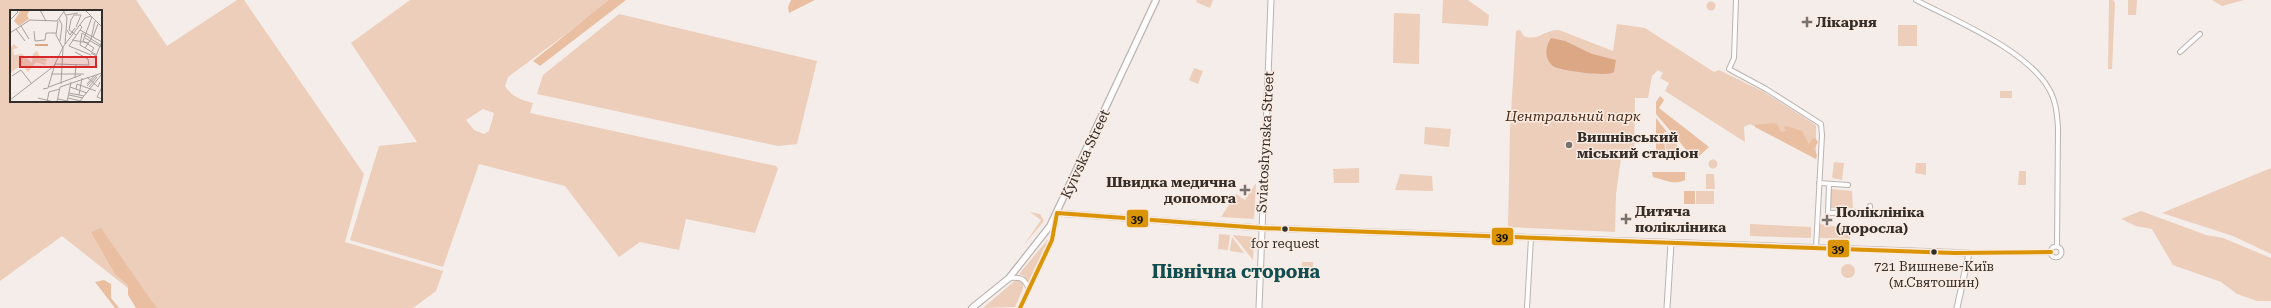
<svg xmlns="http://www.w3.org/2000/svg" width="2271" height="308" viewBox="0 0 2271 308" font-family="'Roboto Serif',serif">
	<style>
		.green { fill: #ecceba; fill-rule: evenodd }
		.forest { fill: #e9bea1 }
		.water { fill: #dba784 }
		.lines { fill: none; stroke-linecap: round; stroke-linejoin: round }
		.minor-casing { stroke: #bab4b0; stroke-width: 6 }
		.tertiary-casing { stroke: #bab4b0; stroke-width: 7 }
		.secondary-casing { stroke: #bab4b0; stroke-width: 8 }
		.minor { stroke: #fefcfc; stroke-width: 4 }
		.tertiary { stroke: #fefcfc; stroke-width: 5 }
		.secondary { stroke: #fefcfc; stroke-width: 5.5 }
		.bus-1-casing { stroke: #fbece3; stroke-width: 7 }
		.bus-1 { stroke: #da9406; stroke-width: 4 }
		.poi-dot { fill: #77716d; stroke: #fbece3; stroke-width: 1.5 }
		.bus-dot { fill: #332e2a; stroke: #fbece3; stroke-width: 1.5 }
		.labels { text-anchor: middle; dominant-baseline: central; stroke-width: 3; stroke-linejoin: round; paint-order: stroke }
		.bus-label { font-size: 13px; fill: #332e2a; stroke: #fbece3 }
		.poi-label { font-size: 14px; font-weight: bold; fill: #332e2a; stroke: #fbece3; text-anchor: start }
		.park-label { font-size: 14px; font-style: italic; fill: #482a15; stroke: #fbece3 }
		.street-label { font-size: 14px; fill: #332e2a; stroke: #fbece3 }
		.district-label { font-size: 18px; font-weight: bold; fill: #104e52; stroke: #fbece3 }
		.inset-river { fill: none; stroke: #dba784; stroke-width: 2 }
		.inset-road { fill: none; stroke: #a7a19d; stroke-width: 1 }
		.view { fill: #d62828; fill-opacity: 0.15; stroke: #d62828; stroke-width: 2 }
		.inset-edge { fill: none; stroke: #332e2a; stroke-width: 2 }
		.line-badge { stroke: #fbece3; stroke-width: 1.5 }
		.pale-badge-label { font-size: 11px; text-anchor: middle; font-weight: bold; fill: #111 }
	</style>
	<rect width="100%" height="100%" fill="#f5ede9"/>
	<path class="green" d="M0,0H136L167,46L237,0H244L364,174L345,242L443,271L436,291L413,308H153L62,236L0,281ZM11,11H101V101H11Z
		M410,0H612L508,77L505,86C512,97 521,100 533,103L530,113L776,166L778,169L755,233L686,219L679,250L640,242L619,257L565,186L479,164L443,267L350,240L379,146L417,142L351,43ZM483,109L494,113L489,131L484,134L474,130L466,120Z
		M1197,0H1213L1210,8L1196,2Z
		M1443,0H1468L1489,15L1488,26L1442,23Z
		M2109,0H2113L2115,3L2112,69H2108Z
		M2128,0H2137L2136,15H2128Z
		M2212,0H2244L2222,6Z
		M1706.5 6a4.5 4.5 0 1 1 9 0a4.5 4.5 0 1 1-9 0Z
		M1394,13L1420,14L1419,64L1393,63Z
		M619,14L817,61L797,144L778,146L537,94L543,75Z
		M1617,24L1645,28L1714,72L1719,70L1764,92L1816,125V159L1750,124L1744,127L1745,142L1665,91L1669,83L1660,78L1663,73L1658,70L1652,76L1648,98H1635L1634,158H1621L1616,194L1615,232L1508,227L1510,130L1516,31L1520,30L1524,36C1538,42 1545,29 1559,30L1613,51Z
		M1898,25H1917V46H1898Z
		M1194,68L1203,71L1198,84L1189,80Z
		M2000,91H2012V98H2000Z
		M1425,127L1451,129L1449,147L1424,144Z
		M1665,133H1668L1677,144V151H1666Z
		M1708.5 164a4.5 4.5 0 1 1 9 0a4.5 4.5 0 1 1-9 0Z
		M1834,162L1844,163L1842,180L1832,178Z
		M1916,163H1926V175L1915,173Z
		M1359,168V183H1334L1333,169Z
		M2271,168V254L2233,236L2162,213Z
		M2019,171H2026V185H2018Z
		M1400,174L1432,176L1433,191L1395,190Z
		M1706,174H1714L1715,189H1706Z
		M1256,183L1254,219L1221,217L1236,194L1245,200Z
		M1831,189L1852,191L1853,208H1831Z
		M1696,191H1714V204H1696Z
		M2141,211L2206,235L2223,238L2271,258V301H2257L2237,294L2221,282L2173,265L2152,229L2136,226L2121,219Z
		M1030,212L1040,214L1044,221L1024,245L1041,220Z
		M1750,224L1811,227V238L1750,236Z
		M1820,224L1846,228V233H1849L1850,239L1820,238Z
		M1219,234L1230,235L1228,250L1218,249Z
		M1233,235L1254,237L1253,260Z
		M1232,237L1244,253L1230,251Z
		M1049,238L1029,283L1024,276L1019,274Z
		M1302,262H1313V278H1301Z
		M1841 271a7 7 0 1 1 14 0a7 7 0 1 1-14 0Z
		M1017,279L1023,283V289L1015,307L983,308Z"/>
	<path class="forest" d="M609,0H626L540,66L533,61Z
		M791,0H815L789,13L788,7Z
		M1660,96L1664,100L1659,108L1709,147L1698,157L1693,153L1688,152L1656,114V102Z
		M1656,118L1667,132H1664L1665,151H1678V146L1684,156L1656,153Z
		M1774,123L1777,124L1781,132L1786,131L1784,127L1786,126L1802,131L1809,144L1812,139L1815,138L1818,142L1814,149L1817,155L1816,159L1755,127V125Z
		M1652,172H1685V180C1674,186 1663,179 1653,177Z
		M1684,191H1695V204H1684Z
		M101,228L153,303L157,308H136L128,295V285L115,274L91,232Z
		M104,280L111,284V298L119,308H115L95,282Z"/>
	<path class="water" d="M1551,38L1565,41L1592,54L1616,60L1614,72C1608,77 1560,71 1553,66C1544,59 1545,47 1551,38Z"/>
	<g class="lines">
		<g class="minor-casing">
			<path id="minor" d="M1736,0L1734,58L1729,69L1766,89L1821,124L1822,135L1816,248
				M1916,0C1956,21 2027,50 2049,89C2056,101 2057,114 2058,127L2057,247
				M2180,52L2200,34
				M1819,183L1848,185
				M1829,184L1828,213L1870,212V206
				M2050.5 252a5.5 5.5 0 1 1 11 0a5.5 5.5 0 1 1-11 0Z
				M1969,253L2051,252
				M1009,278C1021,277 1025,278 1029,290
				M1020,308L1052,240L1056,216
				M1527,308L1531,238"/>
		</g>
		<g class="tertiary-casing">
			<path id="tertiary" d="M1057,213L1261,228L1969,253L1957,308
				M1259,308L1271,0
				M1667,308L1671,243"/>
		</g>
		<g class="secondary-casing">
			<path id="secondary" d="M972,308L1009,278L1050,226L1156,0"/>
		</g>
		<use href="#minor" class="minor"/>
		<use href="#tertiary" class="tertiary"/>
		<use href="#secondary" class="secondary"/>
		<g class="bus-1-casing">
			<path id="bus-1" d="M1020,308L1052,240L1057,213L1261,228L1954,253L2051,252"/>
		</g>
		<use href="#bus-1" class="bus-1"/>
	</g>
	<g class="poi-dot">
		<path d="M1805 16h4v4h4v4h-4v4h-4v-4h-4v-4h4z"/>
		<circle cx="1569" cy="145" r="4"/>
		<path d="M1243 184h4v4h4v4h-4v4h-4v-4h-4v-4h4z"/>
		<path d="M1624 213h4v4h4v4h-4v4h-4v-4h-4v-4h4z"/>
		<path d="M1825 214h4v4h4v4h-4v4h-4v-4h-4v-4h4z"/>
	</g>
	<g class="bus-dot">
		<circle cx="1285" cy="229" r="3.5"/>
		<circle cx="1934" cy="252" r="3.5"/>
	</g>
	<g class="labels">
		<g class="bus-label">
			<text x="1285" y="243">for request</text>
			<text x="1934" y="266">721 Вишневе-Київ<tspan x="1934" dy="16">(м.Святошин)</tspan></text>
		</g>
		<g class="poi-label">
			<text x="1816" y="22">Лікарня</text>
			<text x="1577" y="137">Вишнівський<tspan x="1577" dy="16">міський стадіон</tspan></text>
			<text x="1236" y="182" text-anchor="end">Швидка медична<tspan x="1236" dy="16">допомога</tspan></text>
			<text x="1635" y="211">Дитяча<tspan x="1635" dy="16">полікліника</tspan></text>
			<text x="1836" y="212">Поліклініка<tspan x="1836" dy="16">(доросла)</tspan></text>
		</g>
		<g class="park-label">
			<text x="1573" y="116">Центральний парк</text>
		</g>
		<g class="street-label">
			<text transform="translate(1265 142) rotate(-87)">Sviatoshynska Street</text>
			<text transform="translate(1085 154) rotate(-65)">Kyivska Street</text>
		</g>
		<g class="district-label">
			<text x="1236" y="271">Північна сторона</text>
		</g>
	</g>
	<g transform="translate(10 10)">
		<rect width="92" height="92" fill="#f5ede9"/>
		<path d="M3,34L9,38L3,39L4,45L12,44L22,53L23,44L27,41L30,47L37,49L36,52L27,50L36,53L35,55L26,52L18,62L12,55L0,63V35L2,37Z" fill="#ecceba"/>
		<path d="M11,0H20L17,5L19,9L9,16L4,11Z" fill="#e9bea1"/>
		<path class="inset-river" d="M25,35H38"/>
		<path class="inset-road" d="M30,0L36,11M75,0L92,17M54,2L57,8L55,34M56,5L68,3M49,9L52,15L50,31M0,10L8,2L6,0M48,11L46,25L53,38L51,74M70,15L72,17L70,20L92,32M11,16L19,29M66,17L71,5H64L61,10L59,20L66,25M6,19L15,31M57,20L60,25L65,18M70,20L59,36L81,45M24,21L25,31L35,30L36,23H46M0,23L20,10L47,11L55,0M72,23L70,35L87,45M72,23L92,36M83,27L88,14M75,28L91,37M62,30L79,33M73,31L82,7M73,31L84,38L82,41M75,38L81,29L85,11M65,42L78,49L79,55M81,43L86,46L92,31M41,64H74M2,66L11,60L21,73M77,67L88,77L90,72M65,68L66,55M77,74L85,65M77,76L87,65M39,77L71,65M60,77L77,83M79,77L87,67M92,77L87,87L92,89M33,79L38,78L45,54L79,55M66,79L67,74L86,81M59,83L74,86M59,85L73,88M69,85L72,68M28,88L44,92M58,88L75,92M48,89L62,92M0,90L44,56L53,37L75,8L81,6M37,92L39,82L50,79M47,92L50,77L92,63M57,92L61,72M69,92L92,64"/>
		<path class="view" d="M10,47H86V57H10Z"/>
		<rect width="92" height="92" class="inset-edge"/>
	</g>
	<g class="line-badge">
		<rect x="1126" y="209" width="23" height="19" rx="4" fill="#da9406"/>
		<rect x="1491" y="227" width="23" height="19" rx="4" fill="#da9406"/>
		<rect x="1827" y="239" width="23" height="19" rx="4" fill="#da9406"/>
	</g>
	<g class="pale-badge-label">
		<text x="1137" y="223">39</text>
		<text x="1502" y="241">39</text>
		<text x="1838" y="253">39</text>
	</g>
</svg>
